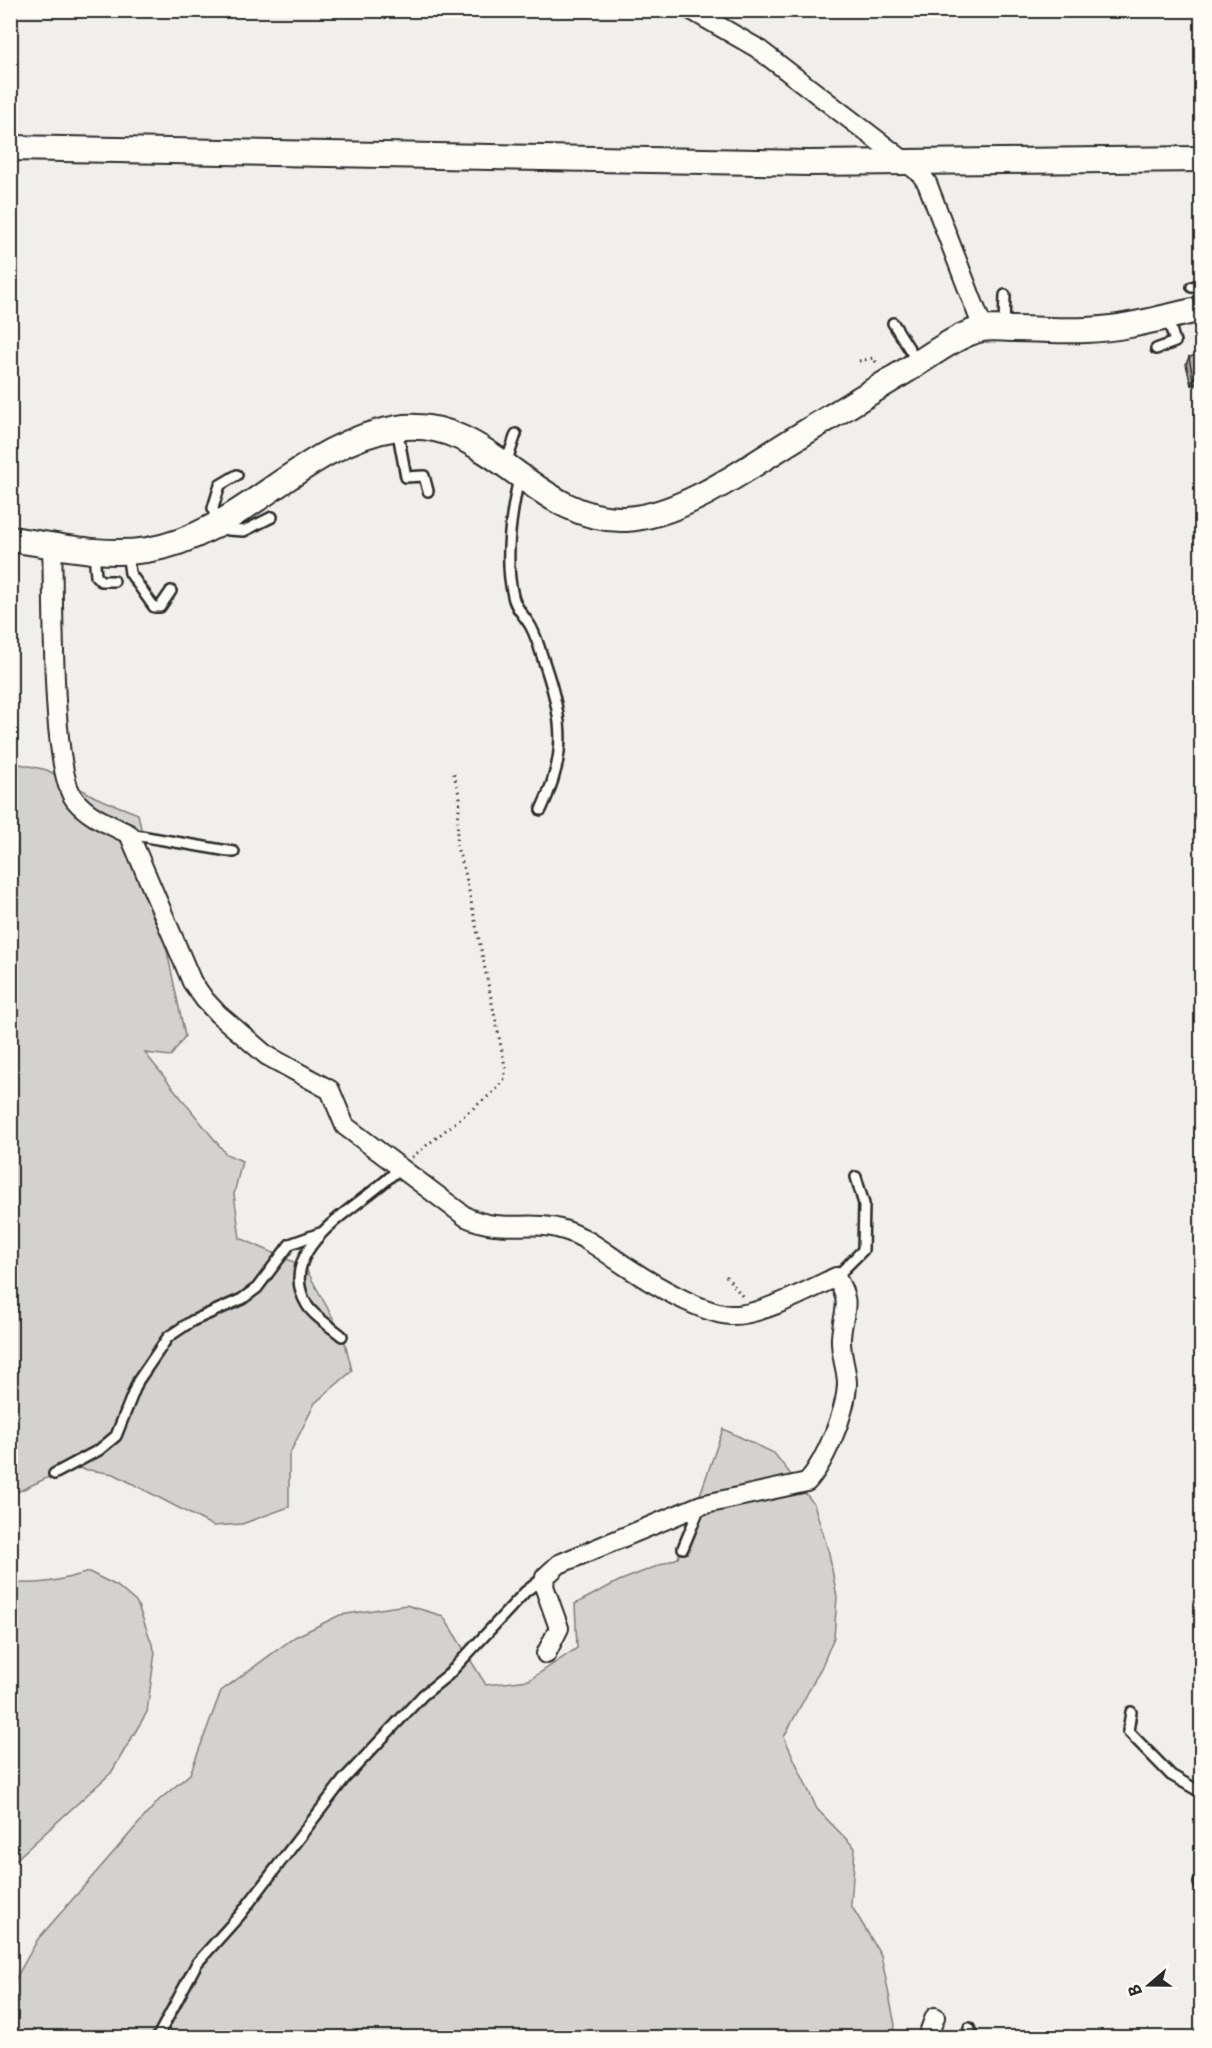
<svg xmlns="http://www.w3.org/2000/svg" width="1212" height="2048" viewBox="0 0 1212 2048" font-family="'Playpen Sans',sans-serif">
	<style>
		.green { fill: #d3d2cf; stroke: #7f7e7d; stroke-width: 1.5 }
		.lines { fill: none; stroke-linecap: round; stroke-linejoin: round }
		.lane-casing { stroke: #2b2b2b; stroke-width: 14 }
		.street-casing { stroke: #2b2b2b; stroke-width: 22 }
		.secondary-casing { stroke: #2b2b2b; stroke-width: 28 }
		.path { stroke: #2b2b2b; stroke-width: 3; stroke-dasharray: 1.5 4.5; stroke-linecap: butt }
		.lane { stroke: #fdfcf7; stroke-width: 9 }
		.street { stroke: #fdfcf7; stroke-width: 18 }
		.secondary { stroke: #fdfcf7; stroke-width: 24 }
		.wall { fill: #a3a29e; stroke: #2b2b2b; stroke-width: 1.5 }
		.shaded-wall { fill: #848481; stroke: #2b2b2b; stroke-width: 1.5 }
		.building { fill: #bdbcb8; stroke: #2b2b2b; stroke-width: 1.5 }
	</style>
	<rect width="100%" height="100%" fill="#f0efeb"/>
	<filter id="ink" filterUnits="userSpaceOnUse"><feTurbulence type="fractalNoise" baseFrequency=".0167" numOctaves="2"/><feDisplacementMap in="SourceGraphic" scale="12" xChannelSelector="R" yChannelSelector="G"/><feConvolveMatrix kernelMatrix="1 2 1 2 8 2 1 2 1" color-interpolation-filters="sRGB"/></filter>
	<g filter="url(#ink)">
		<path class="green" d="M11,762L47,770L95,797L138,814L185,1036L171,1056L145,1053L226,1154L242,1161L234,1194L240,1238L305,1267L344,1338L352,1371L315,1403L289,1455V1507L242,1524L213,1526L114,1474L70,1467L11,1495Z
			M723,1429L774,1453L814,1504L829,1553L837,1597L834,1637L822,1666L784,1737L817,1809L855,1848L851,1905L881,1955L895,2025L893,2037L11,2038V1987L38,1939L159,1800L190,1774L221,1691L295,1637L340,1615L406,1605L443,1616L486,1685L529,1680L577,1648L575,1604L619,1581L678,1558Z
			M89,1572L117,1586L137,1603L155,1652L147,1712L111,1773L11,1864V1582C38,1586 62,1580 89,1572Z"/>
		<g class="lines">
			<g class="lane-casing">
				<path id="lane" d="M1192,287L1202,284
					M893,323L917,361
					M1004,326L1005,295
					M1156,349L1175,342L1168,319
					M397,428L406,477L424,476L428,491
					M506,463L516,434
					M519,478C511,515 504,558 513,596C515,608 525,616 531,627C537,638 541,653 545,665C564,721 567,755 541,810
					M216,523L213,508L220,485L237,475
					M223,524L228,530L244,531L272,517
					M127,552L130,573L154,607H160L171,591
					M94,553L96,576L101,581H114
					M129,834L234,852
					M836,1277L863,1250L864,1204L856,1177
					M342,1336C332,1327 314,1317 307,1305C270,1243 372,1202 401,1166
					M54,1474L99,1450L116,1436L138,1381L168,1337L192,1321L242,1299L257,1288L290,1244L320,1233
					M683,1548L700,1507
					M1131,1712L1128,1731L1171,1775L1202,1793
					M1199,1883L1202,1887
					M969,2028L974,2038
					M157,2038L197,1963L240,1915L344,1779L423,1695L448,1675L525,1592L543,1578"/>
			</g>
			<g class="street-casing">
				<path id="street" d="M691,10L757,48L920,173L927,183L983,328
					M52,544C54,591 50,770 75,800C89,817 109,824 129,834L192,982L205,1000L218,1014L266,1055L330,1090L345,1126L466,1217C502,1234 531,1219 564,1230C587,1237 607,1254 627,1267C651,1283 701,1313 730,1315C758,1317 811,1289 836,1277C853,1306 843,1308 841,1338C840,1354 847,1369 847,1384C846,1412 825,1462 807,1482L701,1505L559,1564L545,1577L544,1586L559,1628L546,1654
					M927,2038L935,2017"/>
			</g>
			<g class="secondary-casing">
				<path id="secondary" d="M10,148L809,163L1202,159
					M10,539C55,545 102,557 147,550C242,535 301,443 397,428C490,414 534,523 626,519C683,516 748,467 796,438C833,415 870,393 907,370C930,356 956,335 982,329C991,327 1004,329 1014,329C1038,329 1062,331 1086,330C1125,329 1164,317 1202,309"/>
			</g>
			<path class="path" d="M859,361L873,358L878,365
				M412,1157L496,1090L505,1078V1066L465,872L456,844L460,798L453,771
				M726,1276L743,1297"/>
			<use href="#lane" class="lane"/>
			<use href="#street" class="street"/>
			<use href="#secondary" class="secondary"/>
		</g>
		<path class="wall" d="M1189,357L1202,383L1191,385L1186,364Z"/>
		<path class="shaded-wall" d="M1202,376V383L1191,385L1193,378Z"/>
		<path class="building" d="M1202,354V376L1193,378L1189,357Z"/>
	</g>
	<rect width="1212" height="2048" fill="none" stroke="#fdfcf7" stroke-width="36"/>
	<rect x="18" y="18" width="1176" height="2012" fill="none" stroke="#2b2b2b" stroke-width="2" filter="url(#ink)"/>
	<g transform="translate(1149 1985) rotate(250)" stroke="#fdfcf7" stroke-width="4.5" paint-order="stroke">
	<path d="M0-4.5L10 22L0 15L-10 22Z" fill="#2b2b2b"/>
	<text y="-9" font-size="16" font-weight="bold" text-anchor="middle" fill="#2b2b2b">B</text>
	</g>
</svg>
